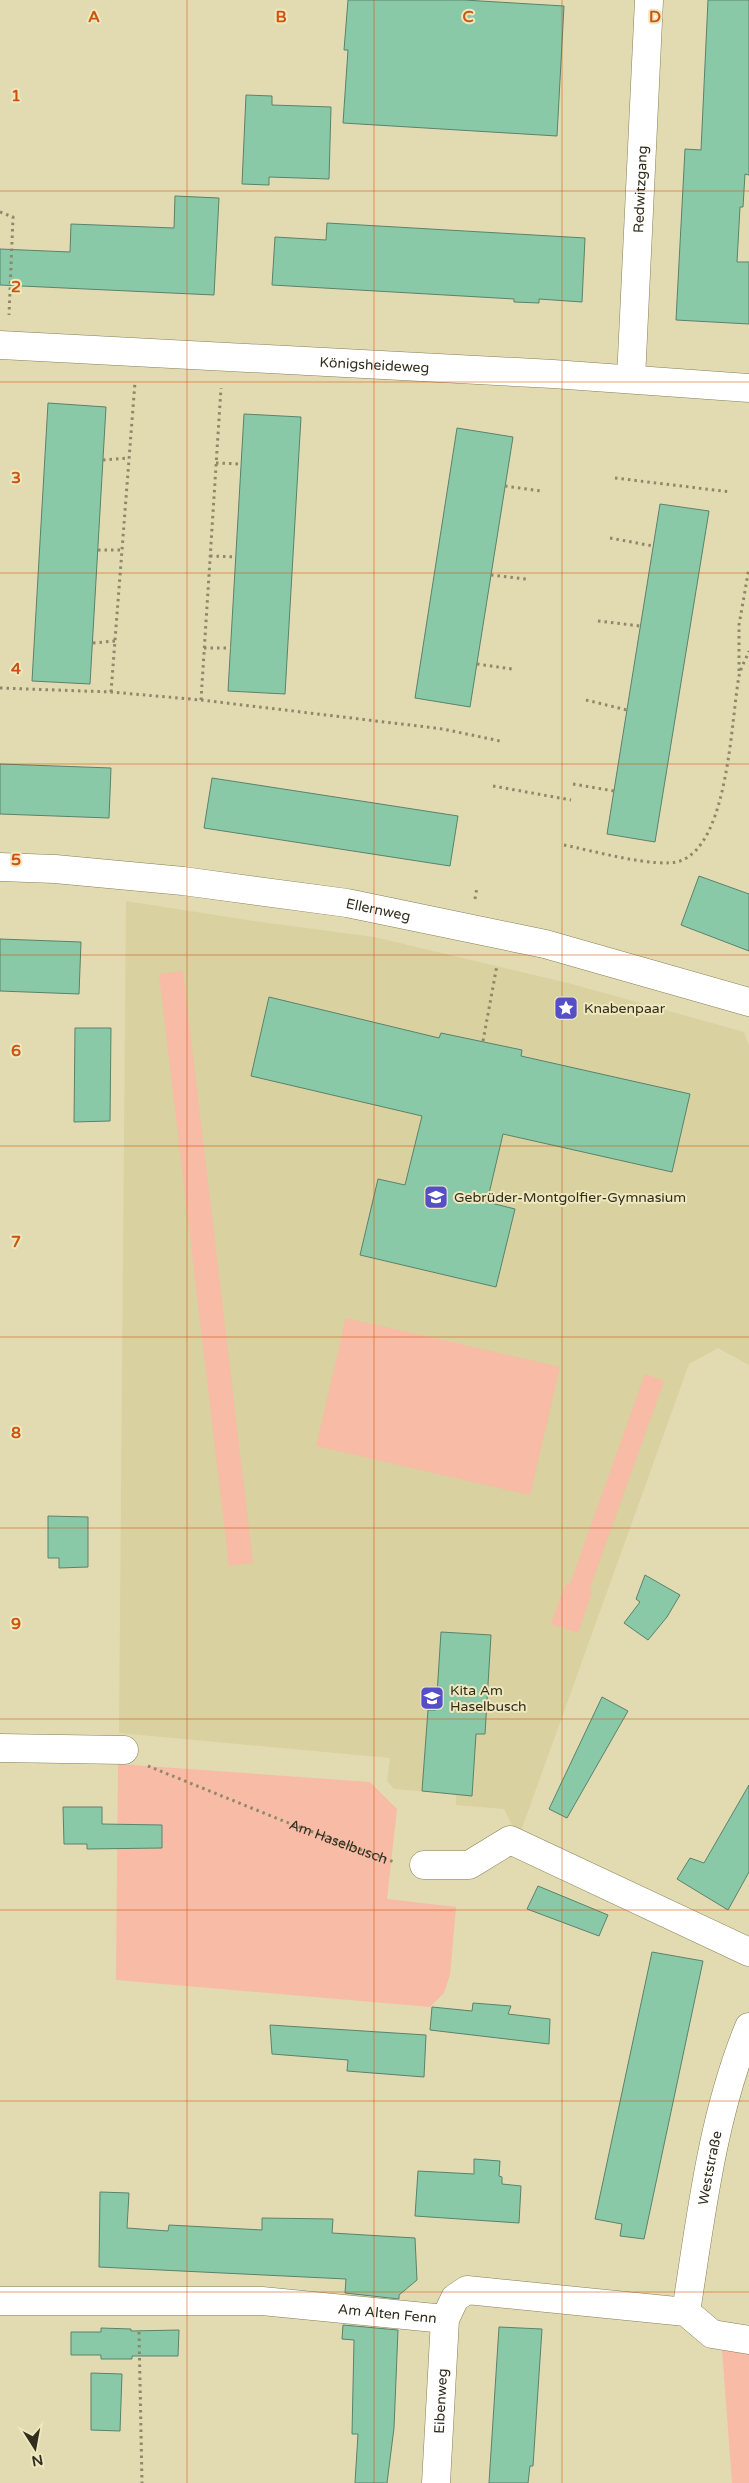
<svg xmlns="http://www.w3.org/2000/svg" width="749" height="2483" viewBox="0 0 749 2483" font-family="'Varela Round',sans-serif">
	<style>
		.built { fill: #d9d19f }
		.green { fill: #f7bba6 }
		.building { fill: #8ac9a7; stroke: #5a826c }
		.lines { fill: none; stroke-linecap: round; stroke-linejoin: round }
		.minor-casing { stroke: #857f58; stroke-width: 29 }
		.path { stroke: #8d886a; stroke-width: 3; stroke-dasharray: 2.5 4; stroke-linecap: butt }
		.minor { stroke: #fff; stroke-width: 28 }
		.grid { fill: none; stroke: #cd530f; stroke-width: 1; stroke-opacity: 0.55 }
		.labels { text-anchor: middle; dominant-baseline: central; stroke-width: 4; stroke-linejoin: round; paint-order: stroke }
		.street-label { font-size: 14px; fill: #312e1e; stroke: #efe8be }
		.poi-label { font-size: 14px; fill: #312e1e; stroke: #efe8be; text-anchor: start }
		.grid-label { font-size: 16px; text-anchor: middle; font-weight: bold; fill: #cd530f; stroke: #efe8be; stroke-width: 4; stroke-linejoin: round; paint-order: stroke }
	</style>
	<rect width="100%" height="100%" fill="#e2dbb1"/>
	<path class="built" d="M126,901L247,920L374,937L568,983L744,1032L749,1046V1365L718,1348L689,1364L521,1831L513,1827L504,1809L456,1805V1794L394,1789L387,1781L390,1758L119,1733Z"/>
	<path class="green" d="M183,971L253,1563L229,1566L159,974Z
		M346,1318L560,1367L530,1495L316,1446Z
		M645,1374L664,1381L589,1591L592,1592L578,1633L551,1624L566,1583L570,1584Z
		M118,1764L370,1782L397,1809L387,1899L456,1907L450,1975L444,1993L430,2007L116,1980Z
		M722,2349L749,2354V2483H732Z"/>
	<path class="building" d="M348,0H464L564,6L557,136L343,123L348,50H344Z
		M708,0H749V175L745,174L743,207H740L737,262H749V324L676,320L685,149L701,150Z
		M246,95L272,96V105L331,107L329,179L269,177V185L242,184Z
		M175,196L219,198L214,295L0,285V249L70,252L71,224L174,228Z
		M327,223L585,238L582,302L539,299V303L514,302V299L272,285L275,237L326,240Z
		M48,403L106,407L90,684L32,681Z
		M244,414L301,417L285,694L228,691Z
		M457,428L513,437L470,707L415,698Z
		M660,504L709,511L655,842L607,834Z
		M0,764L111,768L109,818L0,814Z
		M212,778L458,816L450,866L204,828Z
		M699,876L749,894V951L681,925Z
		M0,939L81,942L79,994L0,991Z
		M269,997L439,1038L441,1033L522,1050L521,1056L690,1094L672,1172L503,1134L487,1202L515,1209L496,1287L360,1255L378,1179L405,1185L422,1116L251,1076Z
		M75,1028H111L110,1121L74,1122Z
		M48,1516L88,1517V1567L59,1568V1558H48Z
		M645,1575L680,1595L667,1617L648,1640L624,1623L640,1602L636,1599Z
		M441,1632L491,1635L485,1734H476L472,1796L422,1791L428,1710H436Z
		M602,1697L628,1711L567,1818L549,1809Z
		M749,1785V1872L728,1910L677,1879L690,1858L704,1863Z
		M63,1807H102V1824L162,1825V1848L87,1849V1844H64Z
		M538,1886L608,1915L599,1936L527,1909Z
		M652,1952L703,1961L644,2239L620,2236L622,2224L595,2219Z
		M473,2003L511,2006L508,2014L550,2019L549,2044L430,2030L432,2007L472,2011Z
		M270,2025L426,2035L424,2077L347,2071L348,2060L272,2054Z
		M474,2159L500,2161L499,2176L502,2177V2184L521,2186L519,2223L415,2216L418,2171L474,2174Z
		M100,2192L129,2193L127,2228L168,2231L169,2225L262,2230V2218L333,2219L332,2233L415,2238L417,2280L399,2295V2299L345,2293L346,2279L99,2267Z
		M343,2325L398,2330L394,2428L387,2483H355L358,2434H352L354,2340L342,2339Z
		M499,2327L542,2329L533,2466H530L528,2483H489Z
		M101,2328L131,2329V2331L179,2330L178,2356H132V2359H101V2355H71V2332H101Z
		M91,2373L122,2374L120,2431L91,2430Z"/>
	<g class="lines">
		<g class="minor-casing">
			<g id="minor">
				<path id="s2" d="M0,345L553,374L749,388"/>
				<path id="s3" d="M631,379L649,0"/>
				<path id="s4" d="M0,867L55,869L183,881L347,903L545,944L749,1002"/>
				<path d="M0,1748L124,1750"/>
				<path d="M424,1865H469L510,1840L749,1952"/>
				<path id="s5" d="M0,2301H262L445,2319"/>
				<path id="s6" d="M686,2312C701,2216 712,2117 749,2027"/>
				<path id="s7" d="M436,2483L445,2319L455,2298L467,2290L686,2312L712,2334L749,2340"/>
			</g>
		</g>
		<g class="path">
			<path d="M0,212L13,217L9,315"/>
			<path d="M103,460L129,458"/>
			<path d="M216,463L241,464"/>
			<path d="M615,478L731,492"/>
			<path d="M505,486L541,491"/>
			<path d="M610,538L653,546"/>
			<path d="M98,550H122"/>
			<path d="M210,556L236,557"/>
			<path d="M491,575L526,579"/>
			<path d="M598,621L640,626"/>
			<path d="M93,643L115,641"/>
			<path d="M204,648H231"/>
			<path d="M477,664L512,669"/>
			<path d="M739,671V625L749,568"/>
			<path d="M0,688L111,692L201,700L443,729L500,741"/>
			<path d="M111,692L135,382"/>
			<path d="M201,700L221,388"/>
			<path d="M586,700L627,710"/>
			<path d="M573,784L614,791"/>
			<path d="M493,786L571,800"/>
			<path d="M564,845C590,850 657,869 680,861C729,844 731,719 739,676C741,667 746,659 749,651"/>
			<path d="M475,899L477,887"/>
			<path d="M483,1041L497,965"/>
			<path id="s1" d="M148,1766L286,1822L394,1862"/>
			<path d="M139,2332L142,2483"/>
		</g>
		<use href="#minor" class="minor"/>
	</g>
	<path class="grid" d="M187,0V2483M374,0V2483M562,0V2483M0,191H749M0,382H749M0,573H749M0,764H749M0,955H749M0,1146H749M0,1337H749M0,1528H749M0,1719H749M0,1910H749M0,2101H749M0,2292H749"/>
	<defs>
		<g id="sight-square" transform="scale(1.25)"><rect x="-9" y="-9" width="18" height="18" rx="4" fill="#554fc7" stroke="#efe8be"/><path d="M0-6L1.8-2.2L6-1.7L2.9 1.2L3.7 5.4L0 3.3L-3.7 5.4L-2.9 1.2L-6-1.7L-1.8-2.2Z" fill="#fff"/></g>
		<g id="school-square" transform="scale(1.25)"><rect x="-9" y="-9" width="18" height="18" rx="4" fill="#554fc7" stroke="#efe8be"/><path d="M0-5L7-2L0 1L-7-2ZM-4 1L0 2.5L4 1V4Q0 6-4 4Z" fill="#fff"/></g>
	</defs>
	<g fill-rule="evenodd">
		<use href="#sight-square" x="566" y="1008"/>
		<use href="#school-square" x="436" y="1197"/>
		<use href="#school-square" x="432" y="1698"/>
	</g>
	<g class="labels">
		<g class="street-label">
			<text stroke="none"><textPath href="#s3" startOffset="190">Redwitzgang</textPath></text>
			<text stroke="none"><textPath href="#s2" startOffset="375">Königsheideweg</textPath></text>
			<text stroke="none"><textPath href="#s4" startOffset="381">Ellernweg</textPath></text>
			<text stroke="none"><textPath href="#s1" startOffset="205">Am Haselbusch</textPath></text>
			<text stroke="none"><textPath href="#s6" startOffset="146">Weststraße</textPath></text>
			<text stroke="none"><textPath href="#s5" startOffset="388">Am Alten Fenn</textPath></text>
			<text stroke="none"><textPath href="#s7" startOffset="82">Eibenweg</textPath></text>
		</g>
		<g class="poi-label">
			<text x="584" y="1008">Knabenpaar</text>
			<text x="454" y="1197">Gebrüder-Montgolfier-Gymnasium</text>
			<text x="450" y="1690">Kita Am<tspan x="450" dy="16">Haselbusch</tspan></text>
		</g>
	</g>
	<g class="grid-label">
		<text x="94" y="22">A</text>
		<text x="281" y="22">B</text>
		<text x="468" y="22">C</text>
		<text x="655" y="22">D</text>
		<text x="16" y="101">1</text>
		<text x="16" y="292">2</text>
		<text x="16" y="483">3</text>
		<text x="16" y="674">4</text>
		<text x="16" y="865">5</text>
		<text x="16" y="1056">6</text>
		<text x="16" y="1247">7</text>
		<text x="16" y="1438">8</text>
		<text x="16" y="1629">9</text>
	</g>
	<g transform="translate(35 2448) rotate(169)" stroke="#efe8be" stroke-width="4" paint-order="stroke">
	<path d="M0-4L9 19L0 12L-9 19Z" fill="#312e1e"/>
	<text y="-8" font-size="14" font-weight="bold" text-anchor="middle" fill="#312e1e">N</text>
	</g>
</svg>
